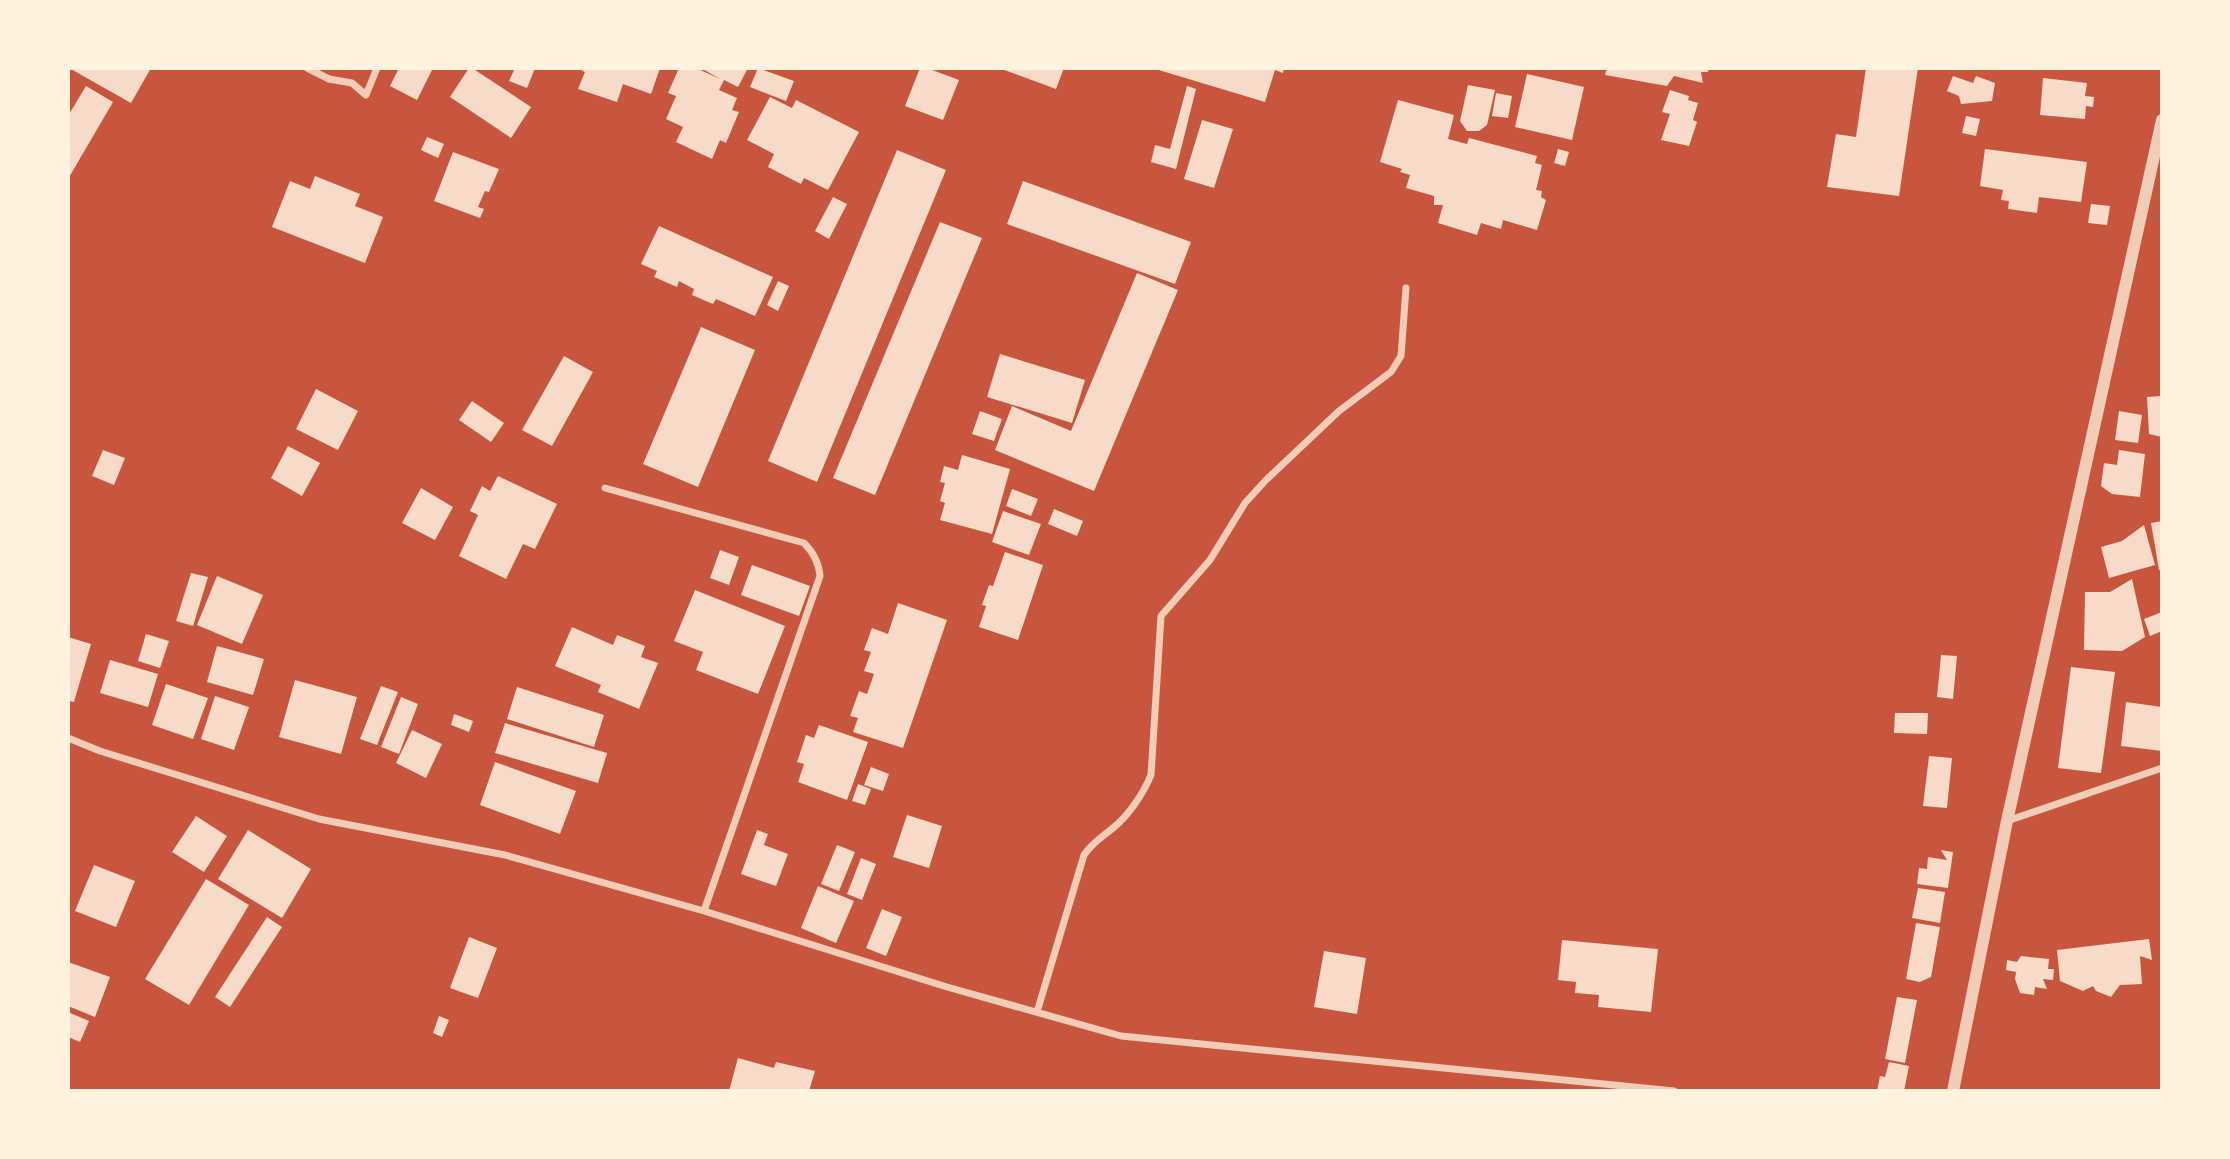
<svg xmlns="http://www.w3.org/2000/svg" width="2230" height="1159" viewBox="0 0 2230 1159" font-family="'DM Sans',sans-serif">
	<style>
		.building { fill: #f7dbc8 }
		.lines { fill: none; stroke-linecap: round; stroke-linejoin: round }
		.minor { stroke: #f1ccb7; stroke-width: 7 }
		.tertiary { stroke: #f1ccb7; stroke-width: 12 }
	</style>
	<rect width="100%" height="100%" fill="#c8553d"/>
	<path class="building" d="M69,68H151L131,103Z
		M399,68H433L417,100L390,86Z
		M469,68H472L531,107L511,138L450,97Z
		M515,68H535L527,88L509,81Z
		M577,68H660L651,94L623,84L617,102L578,89L585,72Z
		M679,68H696L720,79L701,68H748L738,87L724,80L719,90L737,98L732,110L739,112L726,143L720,140L712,159L676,142L683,127L666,119L676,96L668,93Z
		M758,68L794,81L786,101L750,87Z
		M920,68H927L959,80L943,120L905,106Z
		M999,68H1064L1056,89Z
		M1152,68H1284L1283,73L1275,70L1265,102Z
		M1607,68H1709L1708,72H1701L1703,83L1674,76L1667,86L1605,75Z
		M1866,68H1918L1899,196L1827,187L1836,134L1856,137Z
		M1527,74L1584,87L1572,140L1515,127Z
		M1953,76L1973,83L1976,76L1995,83L1992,101L1961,104L1959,96L1947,91Z
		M2043,78L2087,83L2085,96L2094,97L2093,107L2086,106L2085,119L2040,115Z
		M1468,85L1495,90L1487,125L1479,131H1467L1460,121Z
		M86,86L113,102L68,179V116Z
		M1187,86L1196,89L1176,169L1151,162L1155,145L1170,149Z
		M1670,90L1689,96L1688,100L1698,103L1693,120L1697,122L1689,146L1661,140L1670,114L1662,112Z
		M1496,93L1512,96L1508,118L1492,116Z
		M770,97L792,108L796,100L859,132L828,190L804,178L801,184L768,167L774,154L747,140Z
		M1398,100L1454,115L1448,139L1467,144L1469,138L1537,156L1535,163L1542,165L1536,190L1542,191L1541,197L1546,200L1537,230L1503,220L1501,229L1481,223L1477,235L1438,223L1443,205H1434V196L1406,188L1410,175L1400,172L1402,169L1380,162Z
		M1966,116L1980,119L1976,136L1962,133Z
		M1202,120L1233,129L1214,188L1184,179Z
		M427,137L444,144L438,158L421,150Z
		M1558,149L1569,152L1565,166L1554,163Z
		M1985,149L2087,162L2081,202L2039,197L2037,213L2008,209L2009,201L2001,200L2003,190L1980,186Z
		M897,150L946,170L817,482L768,461Z
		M453,152L499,169L489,192L485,191L478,207L484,209L480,218L434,201Z
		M315,176L360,194L355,206L383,217L365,263L272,227L290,181L310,189Z
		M1023,181L1191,242L1175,284L1007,224Z
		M833,197L847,204L829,239L815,231Z
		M2091,204L2110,206L2107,225L2088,223Z
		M940,222L982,238L875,495L833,478Z
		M659,226L773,277L755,316L716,299L713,304L692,295L694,289L679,281L677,287L654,277L657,271L641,264Z
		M1137,273L1178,290L1094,491L995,450L1012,406L1071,431Z
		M778,281L789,286L778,311L767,305Z
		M701,327L755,350L698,487L643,464Z
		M1000,354L1085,380L1072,423L987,397Z
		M564,356L593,372L552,446L522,430Z
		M316,389L358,411L338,450L296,429Z
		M2162,396V437L2149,434L2147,397Z
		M472,401L504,423L491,442L459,420Z
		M980,411L1002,419L994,441L972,434Z
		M2119,411L2142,415L2138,443L2115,440Z
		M288,446L320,463L302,496L271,478Z
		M103,450L125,458L114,485L92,476Z
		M2119,450L2145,454L2140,497L2112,494L2101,486L2104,463L2117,465Z
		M962,455L1010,469L992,534L940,520L945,503L940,501L945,483L940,482L944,466L958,470Z
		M498,476L557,504L535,549L523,544L506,579L459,556L478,515L470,511L482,486L490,491Z
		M421,488L453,507L435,540L402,523Z
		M1012,489L1038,499L1031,516L1006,506Z
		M1054,509L1083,521L1077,536L1048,524Z
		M1003,511L1041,524L1029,555L992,542Z
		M2162,521V570H2159L2151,523Z
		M2144,525L2155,565L2109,578L2101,547L2122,541Z
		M720,550L739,557L729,585L710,578Z
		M1005,552L1043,565L1018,640L979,627L986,606L982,605L989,585L993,586Z
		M752,565L810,586L799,616L741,595Z
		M191,573L208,577L193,626L176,621Z
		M217,576L263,595L242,644L197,625Z
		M2132,579L2145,637L2122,651L2084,650L2085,592H2110Z
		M695,590L785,626L758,694L696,670L703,652L674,641Z
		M898,603L947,620L903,748L853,732L858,718L850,716L859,691L867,694L874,674L864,671L871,652L864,650L872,628L888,634Z
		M2162,612V631L2150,636L2144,619Z
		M572,627L613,645L617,635L645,646L641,657L658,663L639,709L598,692L601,685L555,666Z
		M146,634L169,641L160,668L138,661Z
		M68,637L91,644L74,702L68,701Z
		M217,646L264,659L253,695L207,682Z
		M1941,655L1957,656L1953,699L1937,697Z
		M110,660L158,674L148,707L100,693Z
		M2071,667L2115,672L2101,773L2058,768Z
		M295,680L357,697L341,754L279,737Z
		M166,684L208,698L193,739L152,725Z
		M381,686L398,692L377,745L360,739Z
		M517,687L604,715L594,747L507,719Z
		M215,696L249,707L234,750L201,739Z
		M401,697L418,704L399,754L381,747Z
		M2126,702L2162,707V751L2121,746Z
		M1895,713H1928L1927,734L1894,733Z
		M454,714L473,721L469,732L451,725Z
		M505,723L607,753L598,783L495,753Z
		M819,725L868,742L847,800L798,782L804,764L797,762L806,735L814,738Z
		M412,730L442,744L426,778L396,763Z
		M1929,756L1952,758L1947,808L1923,806Z
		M495,762L576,791L560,834L480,805Z
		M871,767L889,774L883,791L864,785Z
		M858,784L871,789L865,805L852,801Z
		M907,815L942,826L929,868L893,857Z
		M196,816L227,836L204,872L172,852Z
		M248,830L311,869L282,918L218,879Z
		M757,830L768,834L764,845L788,854L776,886L741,874Z
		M837,845L855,852L839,891L821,884Z
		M1941,850L1953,852L1948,888L1917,884L1919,868L1927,869L1928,857L1947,860Z
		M861,858L876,864L862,900L847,894Z
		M94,865L135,881L116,927L75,911Z
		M206,879L249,905L189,1005L145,979Z
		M818,886L854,901L836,943L801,928Z
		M1918,888L1945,892L1940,923L1912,918Z
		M882,909L902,917L886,956L866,948Z
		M267,917L282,927L230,1007L215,997Z
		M1916,923L1940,927L1931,977L1920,982L1906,979Z
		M469,937L497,948L478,998L450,988Z
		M2149,939L2152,960L2140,956L2142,984L2120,985L2111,997L2096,991L2093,986L2083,991L2060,981L2057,950Z
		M1562,940L1658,949L1651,1012L1598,1007L1599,995L1575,993L1576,982L1558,980Z
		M1324,951L1366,958L1357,1014L1314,1007Z
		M2021,956L2049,959L2048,969H2054L2053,980L2043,979L2047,989L2035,987L2034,995L2020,993L2015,979L2016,972L2006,970L2007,960L2017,962Z
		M68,962L110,977L95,1017L68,1006Z
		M1897,997L1917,1000L1905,1063L1885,1059Z
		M68,1012L89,1021L80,1042L68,1037Z
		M439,1016L449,1020L442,1037L433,1033Z
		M738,1058L774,1068L776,1062L815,1071L809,1091H729Z
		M1889,1062L1909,1066L1904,1091H1877L1880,1076L1885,1077Z"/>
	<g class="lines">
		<path class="minor" d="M307,68L329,79L352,83L366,95L377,68
			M605,488L804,543C814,553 819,563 820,576L704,911
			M68,738L100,751L319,819L505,855L704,911L947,987L1121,1036L1674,1091
			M2007,821L2162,768
			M1037,1012L1084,855C1092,843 1102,837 1113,828C1129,815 1143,794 1151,775L1161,616L1210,560L1245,503L1266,480L1339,411L1391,372L1401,356L1406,288"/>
		<path class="tertiary" d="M1953,1091L2007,821L2162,120"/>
	</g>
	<rect width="2230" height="1159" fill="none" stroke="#fff3e0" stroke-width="140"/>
</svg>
